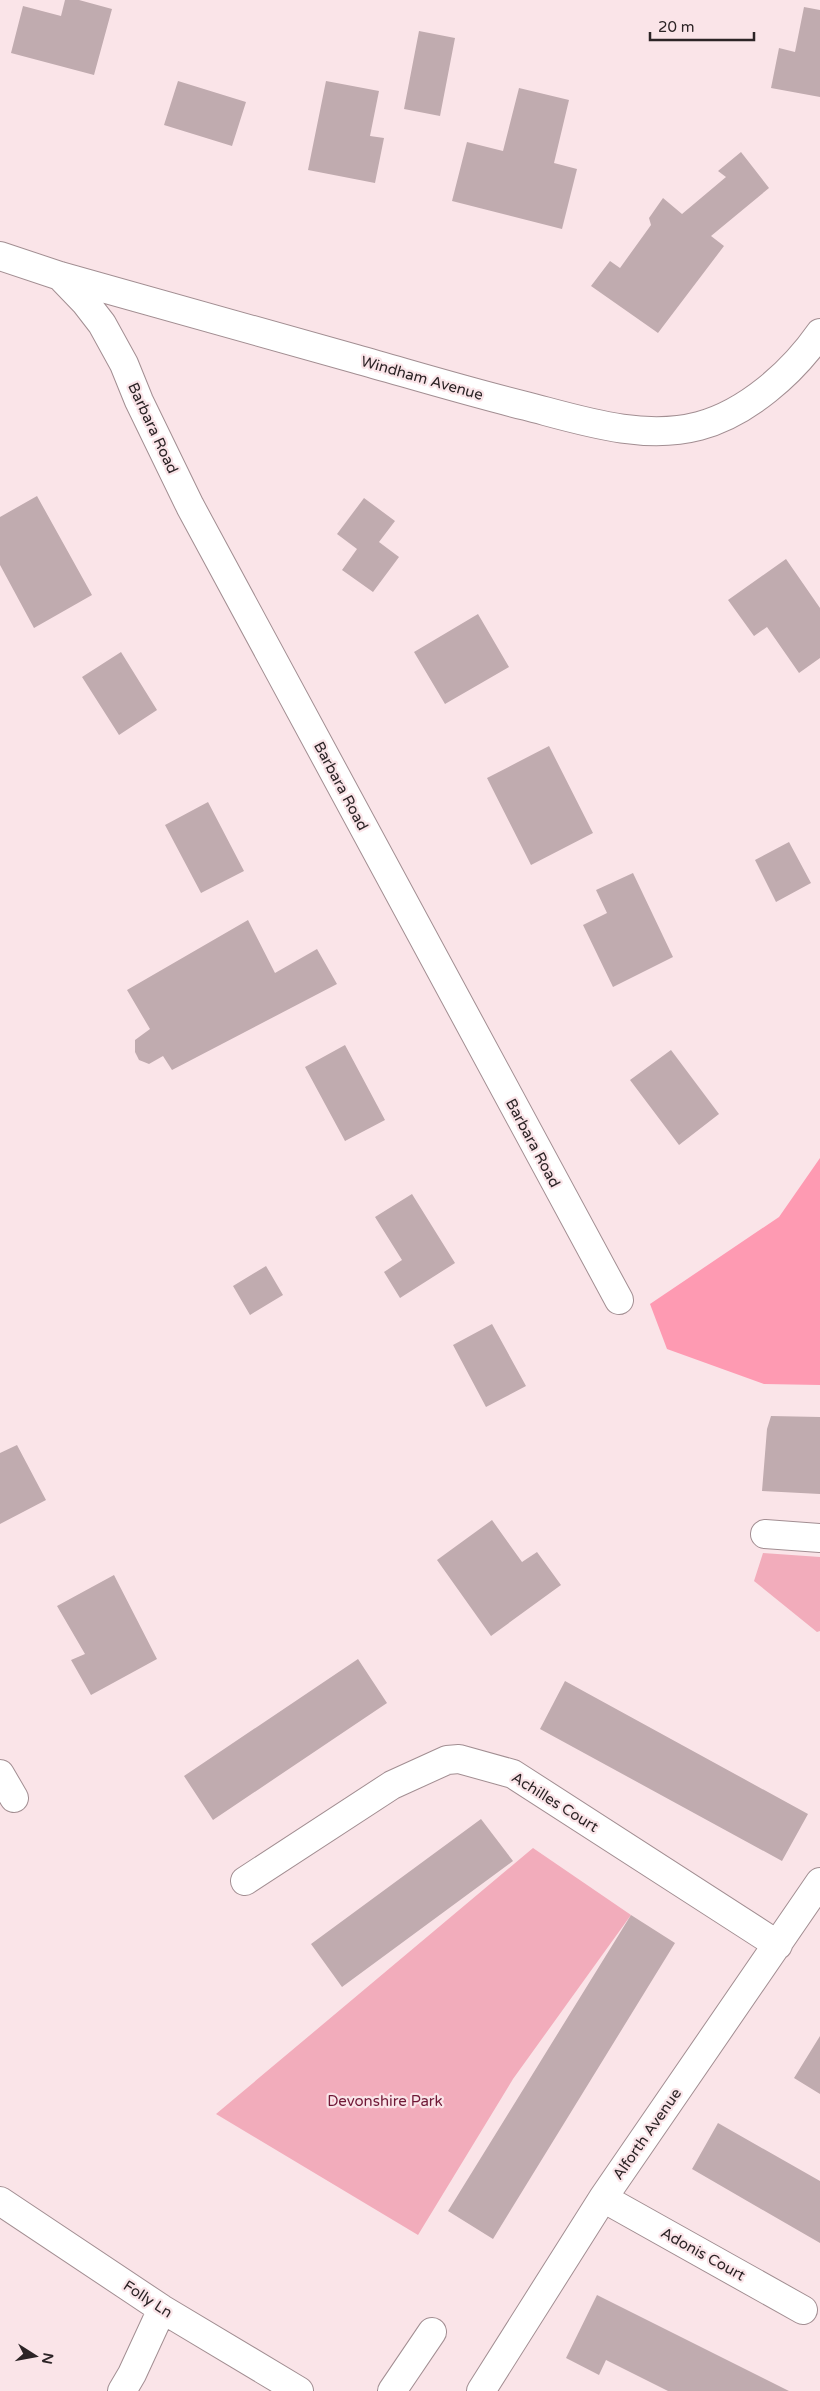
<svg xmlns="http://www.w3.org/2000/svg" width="820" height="2391" viewBox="0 0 820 2391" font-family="'Varela Round',sans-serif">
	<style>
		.green { fill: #f2acbb }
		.forest { fill: #fe9ab2 }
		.building { fill: #c0abaf }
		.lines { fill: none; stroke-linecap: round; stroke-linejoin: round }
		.street-casing { stroke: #a28e92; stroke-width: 30 }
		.street { stroke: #fff; stroke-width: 28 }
		.labels { text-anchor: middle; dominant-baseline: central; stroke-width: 4.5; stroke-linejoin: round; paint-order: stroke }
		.street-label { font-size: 15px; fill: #2c2426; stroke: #fae4e8 }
		.park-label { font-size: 15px; fill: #701937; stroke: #fae4e8 }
	</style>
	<rect width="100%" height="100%" fill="#fae4e8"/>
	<path class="green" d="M763,1553L820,1557V1631L817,1632L754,1581Z
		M533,1848L631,1915L513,2079L418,2235L216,2114Z"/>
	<path class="forest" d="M820,1158V1385L764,1384L667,1349L650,1304L779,1217Z"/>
	<path class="building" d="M65,0H79L112,9L94,75L11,53L23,6L61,16Z
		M804,7L820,10V97L771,88L779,48L795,52Z
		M419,31L455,38L440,116L404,109Z
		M178,81L246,102L232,146L164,125Z
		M326,81L379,91L370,136L384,138L375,183L308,170Z
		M519,88L569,100L554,163L577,169L562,229L452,201L467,142L503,151Z
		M741,152L769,188L711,236L724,246L658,333L591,286L610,261L620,268L651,225L649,218L663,198L682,214L726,177L718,171Z
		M37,496L92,595L34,628L0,565V517Z
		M364,498L395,521L379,542L399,557L373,592L342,570L357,549L337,534Z
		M786,559L820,608V658L799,673L767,627L754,636L728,600Z
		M478,614L509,667L445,704L414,652Z
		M121,652L157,710L119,735L82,677Z
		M549,746L593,833L531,865L487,778Z
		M208,802L244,871L201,893L165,825Z
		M789,842L811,883L776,902L755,860Z
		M633,873L673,957L613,987L583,925L607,913L596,890Z
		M248,920L275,973L317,949L337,984L172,1070L163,1056L149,1064L139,1060L135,1052V1040L150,1029L127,990Z
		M345,1045L385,1120L345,1141L305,1067Z
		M671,1050L719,1114L679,1145L630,1080Z
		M412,1194L455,1263L400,1298L384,1272L402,1260L375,1217Z
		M266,1266L283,1295L250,1315L233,1286Z
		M492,1324L526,1386L486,1407L453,1345Z
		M771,1416L820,1417V1494L762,1491L767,1429Z
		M17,1445L46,1500L0,1524V1453Z
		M492,1520L522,1562L537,1552L561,1585L491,1636L437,1560Z
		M114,1575L157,1659L91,1695L71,1660L85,1654L57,1606Z
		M358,1659L387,1703L213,1820L184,1776Z
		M565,1681L808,1814L782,1861L540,1729Z
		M481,1819L513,1861L342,1987L311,1944Z
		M631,1915L675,1943L493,2239L448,2211Z
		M820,2036V2094L794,2078Z
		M718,2123L820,2181V2243L692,2169Z
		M597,2295L789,2391H668L606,2360L599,2375L566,2358Z"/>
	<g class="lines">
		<g class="street-casing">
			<path id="street" d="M0,256L60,276C159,304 258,331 356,359C413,375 469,392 526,406C580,420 642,441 699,426C747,413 792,373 820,333
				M60,276L85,302L102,324L124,364L139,401L190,506L619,1300
				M765,1534L820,1538
				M0,1774L14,1798
				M245,1881L392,1785L447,1760L459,1759L513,1774L778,1945
				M603,2198L803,2310
				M0,2201L162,2309L299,2391
				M122,2391L132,2374L162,2309
				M392,2391L432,2332
				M481,2391L603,2198L820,1882"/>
		</g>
		<use href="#street" class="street"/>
	</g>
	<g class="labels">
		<g class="street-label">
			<text transform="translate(422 378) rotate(16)">Windham Avenue</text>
			<text transform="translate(153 428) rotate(65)">Barbara Road</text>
			<text transform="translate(341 786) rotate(62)">Barbara Road</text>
			<text transform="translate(533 1143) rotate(62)">Barbara Road</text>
			<text transform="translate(555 1802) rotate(32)">Achilles Court</text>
			<text transform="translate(647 2134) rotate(-55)">Alforth Avenue</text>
			<text transform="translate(703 2254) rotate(29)">Adonis Court</text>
			<text transform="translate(148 2299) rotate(33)">Folly Ln</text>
		</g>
		<g class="park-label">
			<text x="385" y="2101">Devonshire Park</text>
		</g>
	</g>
	<g transform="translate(35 2356) rotate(101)" stroke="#fae4e8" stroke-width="4" paint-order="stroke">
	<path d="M0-4L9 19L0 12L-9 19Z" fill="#2c2426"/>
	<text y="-8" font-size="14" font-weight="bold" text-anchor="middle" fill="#2c2426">N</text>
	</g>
	<path d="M650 32v8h104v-8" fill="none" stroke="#2c2426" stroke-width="2.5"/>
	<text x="658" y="32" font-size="15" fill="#2c2426" stroke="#fae4e8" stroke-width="4" paint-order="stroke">20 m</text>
</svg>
